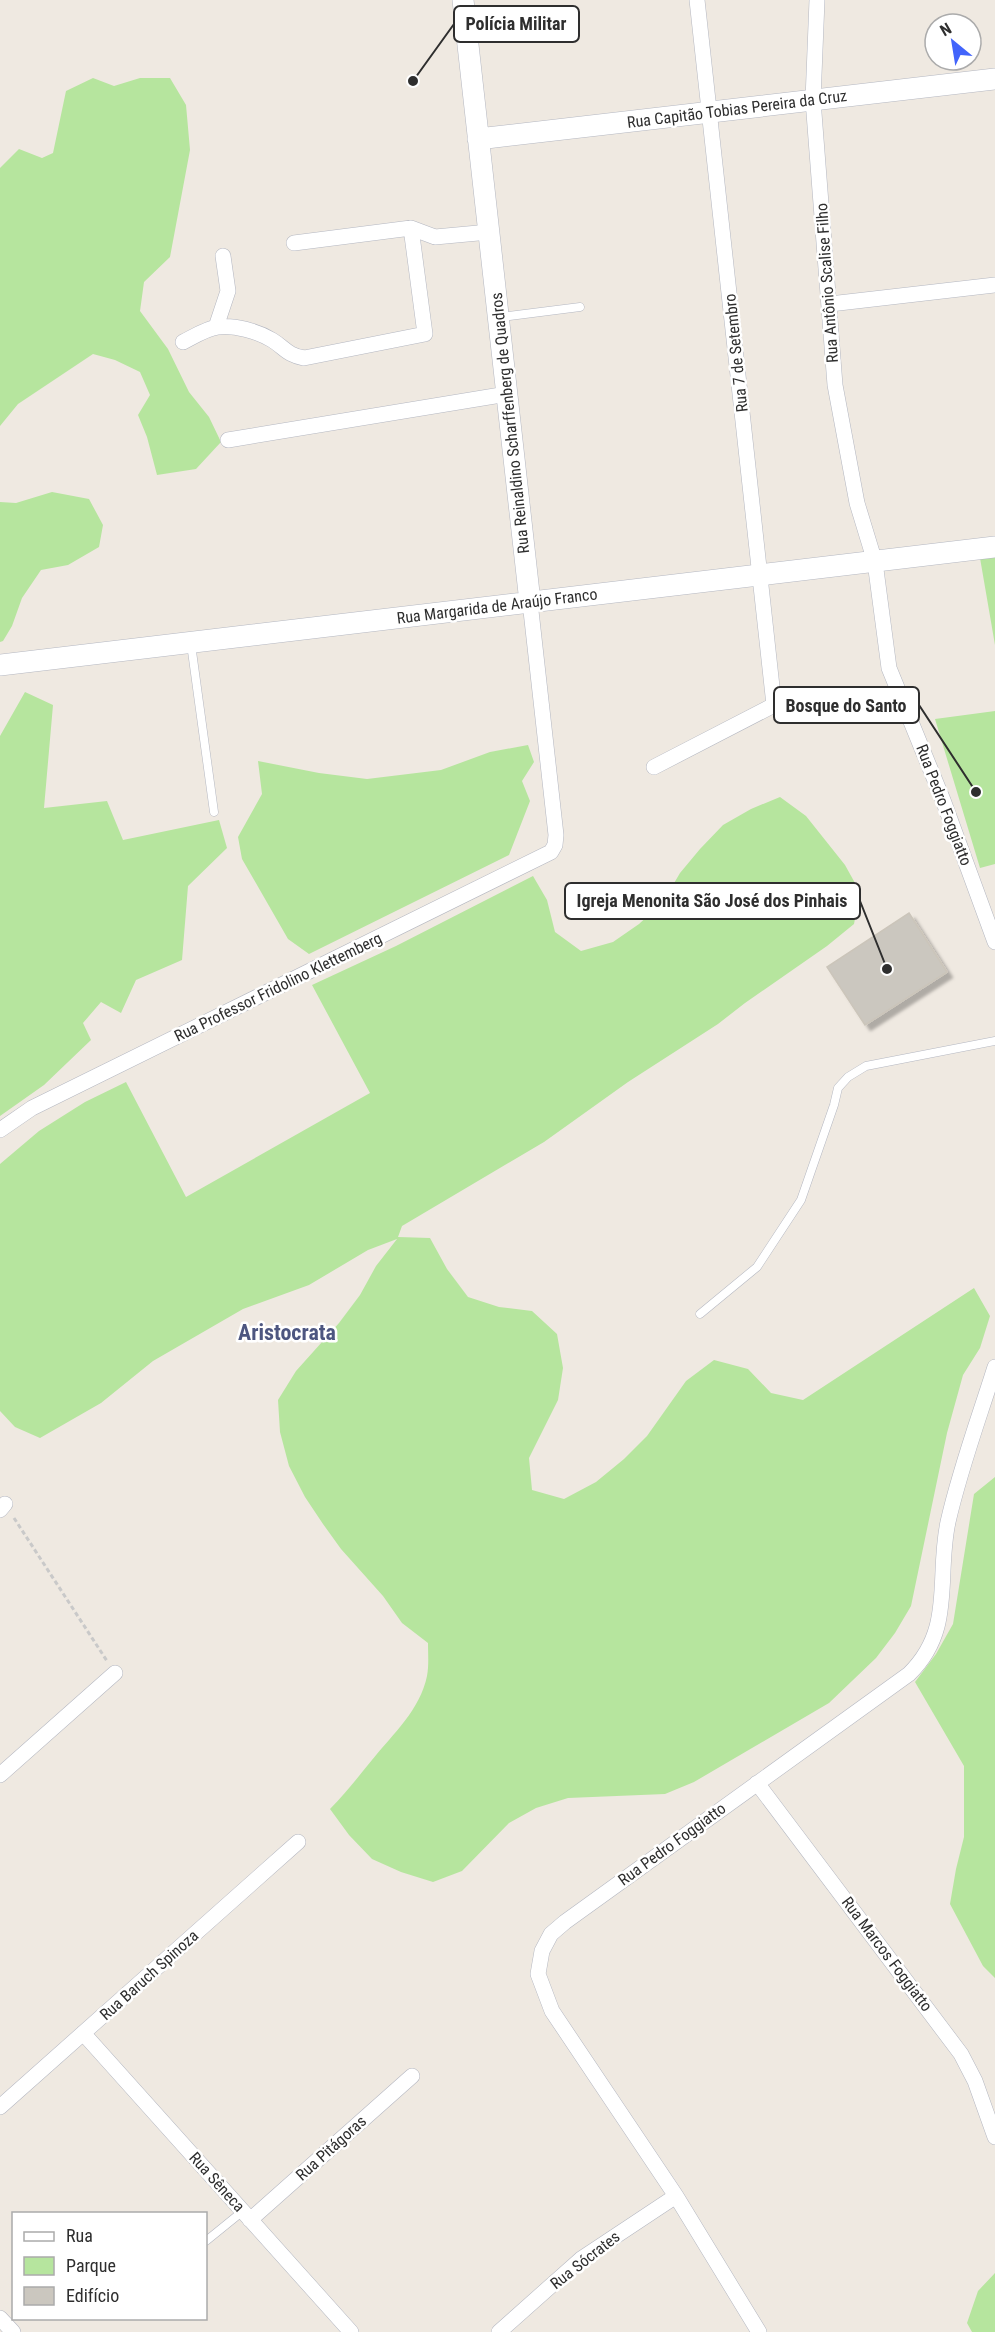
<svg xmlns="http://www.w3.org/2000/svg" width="995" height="2332" viewBox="0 0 995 2332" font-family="'Roboto Condensed',sans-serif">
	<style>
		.green { fill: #b6e59e }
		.building { fill: #cbc7bf; stroke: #cbc5ba; stroke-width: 1.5; filter: url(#shadow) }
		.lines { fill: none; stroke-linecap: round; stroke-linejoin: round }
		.lane-casing { stroke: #b4b7c1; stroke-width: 9 }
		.street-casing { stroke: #b4b7c1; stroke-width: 16 }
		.secondary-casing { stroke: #b4b7c1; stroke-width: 22 }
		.path { stroke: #c9c9c9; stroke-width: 3; stroke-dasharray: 4.5 3; stroke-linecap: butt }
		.lane { stroke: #fff; stroke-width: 8 }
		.street { stroke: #fff; stroke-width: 15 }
		.secondary { stroke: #fff; stroke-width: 21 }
		.labels { text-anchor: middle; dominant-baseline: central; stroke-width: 5; stroke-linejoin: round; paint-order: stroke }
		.street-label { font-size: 16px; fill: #2e2e2e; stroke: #fff }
		.district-label { font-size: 22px; font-weight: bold; fill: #4d5680; stroke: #fff }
		.leader { fill: none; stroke: #2e2e2e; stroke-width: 2 }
		.callout-dot { fill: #2e2e2e; stroke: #fff; stroke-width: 2 }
		.callout { fill: #fff; stroke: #2e2e2e; stroke-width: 2 }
		.callout-label { font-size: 18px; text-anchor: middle; font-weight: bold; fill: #2e2e2e }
	</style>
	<defs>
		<filter id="shadow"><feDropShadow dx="5.5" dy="5.5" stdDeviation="1.5" flood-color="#0004"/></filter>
	</defs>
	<rect width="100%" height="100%" fill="#efe9e1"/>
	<path class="green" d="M93,78L114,86L140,78H170L186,105L190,150L170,257L144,282L140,311L168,349L189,392L209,417L221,442L196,469L157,475L147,437L138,415L150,395L140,372L115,360L93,354L18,404L0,426V168L19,149L42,158L53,153L66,91Z
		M52,492L89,499L103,525L99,547L68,565L41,570L22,598L12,626L3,641L0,642V502L16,503Z
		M995,556V645L980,558Z
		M25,692L53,705L44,808L107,801L123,840L219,820L227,848L188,886L182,960L136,980L121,1013L101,1002L83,1023L91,1040L44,1085L0,1116V736Z
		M995,711V864L980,868L935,719Z
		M528,745L534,762L522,781L530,801L509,855L309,954L288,939L242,859L238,837L262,794L258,761L319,773L367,779L441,770L490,752Z
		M780,797L806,816L845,865L860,892L854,924L827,946L745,1003L718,1024L628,1082L544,1142L402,1226L398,1237L430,1238L447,1269L468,1297L499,1307L532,1311L557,1334L563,1368L558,1400L529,1458L532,1490L564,1499L596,1482L624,1459L647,1436L686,1381L714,1360L748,1369L771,1393L803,1400L974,1288L990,1316L980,1348L963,1375L947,1433L911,1606L895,1633L876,1658L829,1703L694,1782L665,1794L568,1798L536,1808L509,1823L462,1871L433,1882L401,1872L372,1859L349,1835L330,1809C346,1793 358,1777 372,1760C393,1734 420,1710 427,1676C429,1666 428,1653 428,1643L402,1623L383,1596L341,1549L323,1524L305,1497L289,1466L280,1432L278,1400L296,1371L339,1323L360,1295L376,1266L397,1239L368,1250L309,1285L243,1309L153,1361L101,1403L40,1438L15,1427L0,1411V1164L39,1131L85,1102L126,1082L186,1197L370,1093L312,985L396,946L533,876L547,900L555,932L581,951L613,942L639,924L663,902L680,873L700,849L723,825L751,809Z
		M995,1477V1978L983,1966L950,1904L956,1869L964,1837V1766L915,1682L936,1654L953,1624L974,1494Z
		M995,2273V2332H972L967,2323L978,2291Z"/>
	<path class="building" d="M909,913L947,972L865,1025L827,967Z"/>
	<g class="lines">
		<g class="lane-casing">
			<path id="lane" d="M501,317L580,307
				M191,644L214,812
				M700,1314L757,1267L801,1200L834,1105L838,1088L848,1077L866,1066L995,1041
				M206,2241L243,2211"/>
		</g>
		<g class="street-casing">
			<path id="street" d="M817,0L813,100L835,385L857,503L875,562L889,668L943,800L995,942
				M294,243L411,228L435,237L489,232
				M830,304L995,285
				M216,327L228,291L223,256
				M183,342C193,337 207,328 218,327C235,325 257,331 272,340C285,348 287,355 304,358L425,334L411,228
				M228,440L507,394
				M654,767L774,705L697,0
				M0,1130L32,1108L551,852L555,845L556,835L530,602
				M0,1510L5,1504
				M0,1775L115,1673
				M757,1783L961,2054L975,2081L995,2137
				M83,2033L351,2332
				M0,2107L298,1842
				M250,2220L412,2076
				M0,2318L13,2332
				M499,2332L581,2259L676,2196
				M759,2332L676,2196L552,2011L538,1974L542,1951L551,1934L565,1922L909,1674C955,1629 936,1578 948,1522C960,1469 979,1418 995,1367"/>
		</g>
		<g class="secondary-casing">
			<path id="secondary" d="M463,0L530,602
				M478,139L995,79
				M0,665L995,547"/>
		</g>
		<path class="path" d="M14,1518L107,1661"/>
		<use href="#lane" class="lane"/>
		<use href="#street" class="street"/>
		<use href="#secondary" class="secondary"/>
	</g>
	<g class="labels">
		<g class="street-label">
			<text transform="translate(737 109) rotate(-7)">Rua Capitão Tobias Pereira da Cruz</text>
			<text transform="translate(827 283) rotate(-94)">Rua Antônio Scalise Filho</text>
			<text transform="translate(736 353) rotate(-96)">Rua 7 de Setembro</text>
			<text transform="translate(510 423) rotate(-96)">Rua Reinaldino Scharffenberg de Quadros</text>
			<text transform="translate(497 606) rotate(-7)">Rua Margarida de Araújo Franco</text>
			<text transform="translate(944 805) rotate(69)">Rua Pedro Foggiatto</text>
			<text transform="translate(278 987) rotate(-26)">Rua Professor Fridolino Klettemberg</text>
			<text transform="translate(672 1844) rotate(-36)">Rua Pedro Foggiatto</text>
			<text transform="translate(887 1954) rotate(53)">Rua Marcos Foggiatto</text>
			<text transform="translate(149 1975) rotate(-42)">Rua Baruch Spinoza</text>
			<text transform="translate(331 2148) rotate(-42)">Rua Pitágoras</text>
			<text transform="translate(217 2182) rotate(48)">Rua Sêneca</text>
			<text transform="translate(585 2260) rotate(-38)">Rua Sócrates</text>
		</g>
		<g class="district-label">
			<text x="287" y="1332">Aristocrata</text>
		</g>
	</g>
	<path class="leader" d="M413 81L454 24M976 792L919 705M887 969L860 901"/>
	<g class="callout-dot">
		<circle cx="413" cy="81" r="6"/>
		<circle cx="976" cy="792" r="6"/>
		<circle cx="887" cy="969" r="6"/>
	</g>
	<g class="callout">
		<rect x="454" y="6" width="125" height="36" rx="6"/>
		<rect x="774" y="687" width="145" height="36" rx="6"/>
		<rect x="565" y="883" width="295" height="36" rx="6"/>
	</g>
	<g class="callout-label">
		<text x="516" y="30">Polícia Militar</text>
		<text x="846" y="712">Bosque do Santo</text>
		<text x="712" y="907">Igreja Menonita São José dos Pinhais</text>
	</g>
	<rect x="12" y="2212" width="195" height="108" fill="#ffffff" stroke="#ababab" stroke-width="1.5"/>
	<rect x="24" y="2232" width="30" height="9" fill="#ffffff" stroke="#ababab" stroke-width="1.5"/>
	<text x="66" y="2242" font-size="18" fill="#2e2e2e">Rua</text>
	<rect x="24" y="2257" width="30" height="18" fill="#b6e59e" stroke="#ababab" stroke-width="1.5"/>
	<text x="66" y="2272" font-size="18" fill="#2e2e2e">Parque</text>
	<rect x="24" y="2287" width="30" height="18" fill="#cbc7bf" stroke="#ababab" stroke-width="1.5"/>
	<text x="66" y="2302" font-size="18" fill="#2e2e2e">Edifício</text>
	<g transform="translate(953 42) rotate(330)"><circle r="28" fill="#ffffff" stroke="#ababab" stroke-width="1.5"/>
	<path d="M0-4.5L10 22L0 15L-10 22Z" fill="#4264fb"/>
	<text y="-9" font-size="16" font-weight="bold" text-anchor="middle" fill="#2e2e2e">N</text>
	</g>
</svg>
